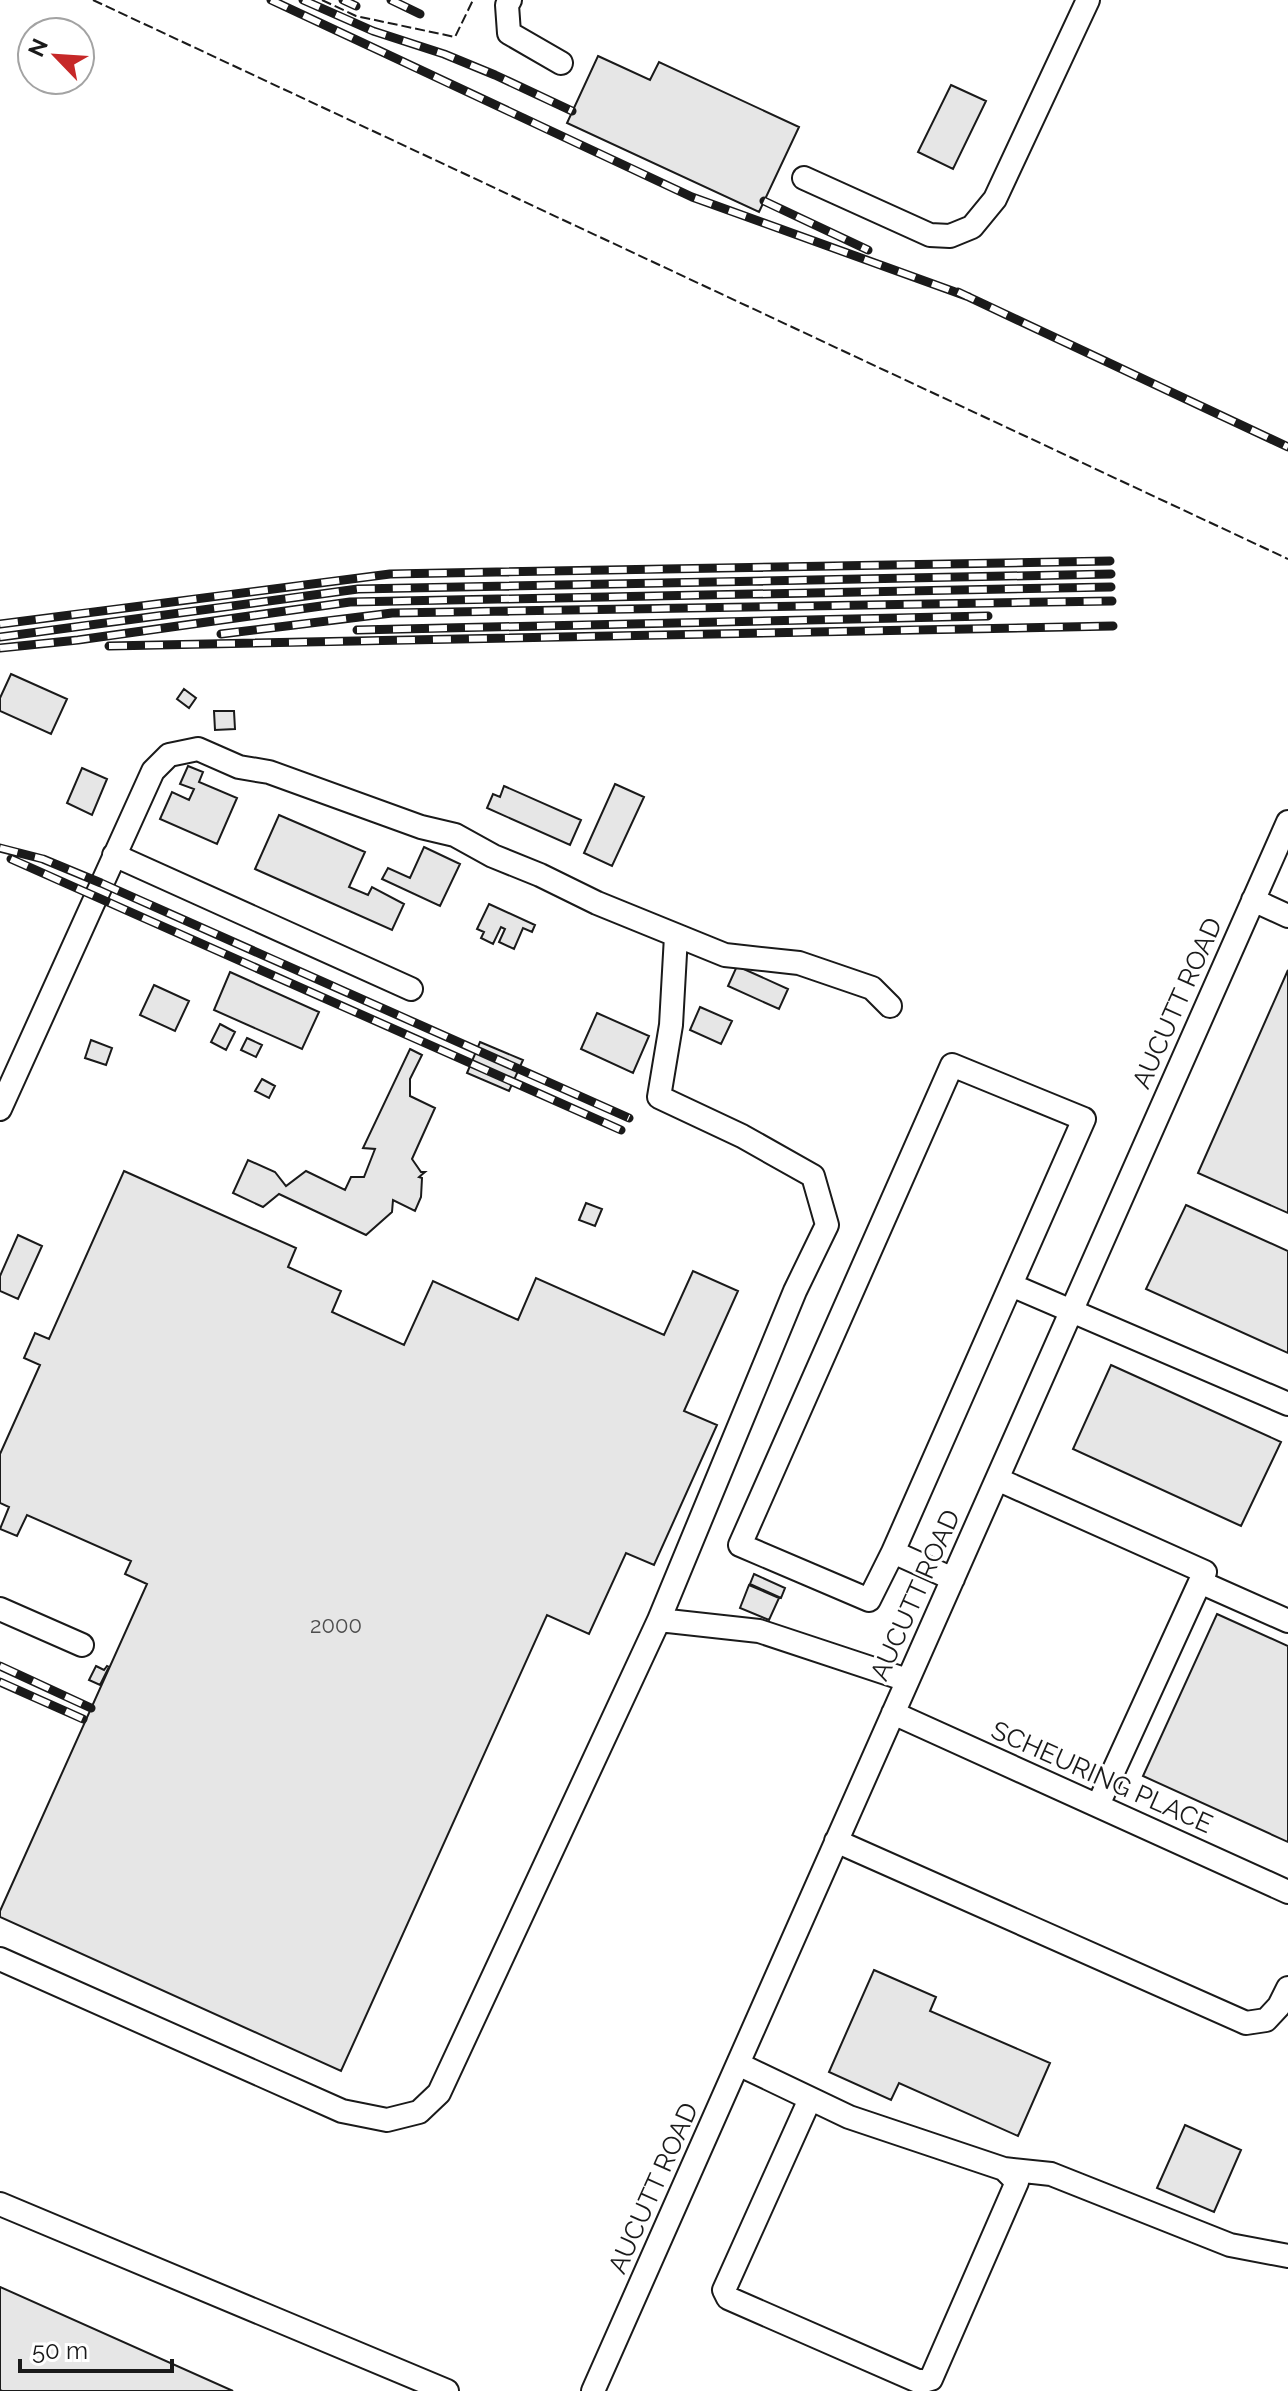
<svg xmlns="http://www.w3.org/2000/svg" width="1288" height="2391" viewBox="0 0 1288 2391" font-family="Raleway,sans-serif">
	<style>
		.building { fill: #e6e6e6; stroke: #1a1a1a; stroke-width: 2 }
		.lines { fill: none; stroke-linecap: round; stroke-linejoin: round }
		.minor-casing { stroke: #1a1a1a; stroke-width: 26 }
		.minor { stroke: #fff; stroke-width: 22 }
		.rail-casing { stroke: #1a1a1a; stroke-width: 9 }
		.rail { stroke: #fff; stroke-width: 6; stroke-dasharray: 18; stroke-linecap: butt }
		.fence { stroke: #1a1a1a; stroke-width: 2; stroke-dasharray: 10 4; stroke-linecap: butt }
		.labels { text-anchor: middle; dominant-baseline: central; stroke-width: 6; stroke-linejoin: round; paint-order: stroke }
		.number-label { font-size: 22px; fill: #4d4d4d }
		.street-label { font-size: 26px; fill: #1a1a1a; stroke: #fff }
	</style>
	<rect width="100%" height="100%" fill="#fff"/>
	<path class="building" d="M598,56L650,80L659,62L799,127L759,212L567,123Z
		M951,85L986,101L953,169L918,152Z
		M11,674L67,699L51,734L0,711V698Z
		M184,689L196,698L189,708L177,699Z
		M214,711H234L235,729L215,730Z
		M188,766L203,772L199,782L237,798L217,844L160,819L172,792L189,800L194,789L180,784Z
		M82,768L107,779L92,815L67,803Z
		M615,784L644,797L612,866L584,853Z
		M504,786L581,820L570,845L487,808L493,794L500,797Z
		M279,815L365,852L349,887L368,895L372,887L404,904L392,930L255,869Z
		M424,847L460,864L440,906L382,879L388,868L410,878Z
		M489,904L535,925L532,932L523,928L514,949L499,942L505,929L501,927L493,944L481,938L484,932L477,929Z
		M737,966L788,989L779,1009L728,986Z
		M1288,970V1213L1198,1173Z
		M230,972L319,1012L302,1049L214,1010Z
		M154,985L189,1001L175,1031L140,1015Z
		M700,1007L732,1021L721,1044L690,1030Z
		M597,1013L649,1036L633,1073L581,1049Z
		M220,1024L235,1032L226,1050L211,1042Z
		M247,1038L262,1045L256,1057L241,1050Z
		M91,1040L112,1048L106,1065L85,1058Z
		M480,1042L523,1060L509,1091L467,1073Z
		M410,1049L422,1055L410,1079V1096L435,1108L412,1159L421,1172H425L419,1177L422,1178L421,1197L415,1211L393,1200L392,1212L366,1235L279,1194L263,1207L233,1193L248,1160L275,1172L286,1186L306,1171L345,1190L351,1177H364L375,1149L363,1148Z
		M262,1079L275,1086L269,1098L255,1091Z
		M124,1171L296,1248L288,1267L341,1291L332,1312L404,1345L433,1281L518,1320L536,1278L664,1335L693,1271L738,1291L684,1411L717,1425L654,1565L626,1553L589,1634L547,1615L341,2071L0,1917V1911L147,1584L125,1574L131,1561L27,1515L17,1536L0,1529L9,1507L0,1503V1454L40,1365L24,1358L35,1333L49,1339Z
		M586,1203L602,1209L595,1226L579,1220Z
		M1186,1205L1288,1251V1353L1146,1289Z
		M18,1235L42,1246L18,1299L0,1291V1276Z
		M1111,1365L1281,1442L1241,1526L1073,1449Z
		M754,1574L785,1588L781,1598L750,1584Z
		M749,1585L779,1598L769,1620L740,1608Z
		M1217,1614L1288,1646V1842L1143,1776Z
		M96,1666L104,1670L107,1666L109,1667L100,1685L89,1680Z
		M874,1970L936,1997L930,2011L1050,2063L1018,2136L899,2083L891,2100L829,2072Z
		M1185,2125L1241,2150L1214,2212L1157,2188Z
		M0,2287L233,2391H2L0,2390Z"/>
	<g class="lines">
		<g class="minor-casing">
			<path id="minor" d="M510,0L507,5L509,33L561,63
				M804,178L930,235L950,236L972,227L995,199L1088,0
				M114,855L411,989
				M1253,900L1288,916
				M0,1109L153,771L169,755L198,749L239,767L269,772L421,827L455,835L493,856L540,875L597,903L725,955L799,963L872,988L890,1006
				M1011,1285L1288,1404
				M997,1479L1205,1572L1200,1582
				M893,1552L1084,1119L952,1065L740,1545L869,1600L893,1552L953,1579
				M0,1609L82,1645
				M659,1620L795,1291L827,1225L813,1176L742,1136L659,1097L671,1025L676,936
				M893,1713L1288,1892
				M1098,1805L1200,1582L1288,1621
				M836,1841L1246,2023L1266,2020L1279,2006L1288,1988
				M0,1959L342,2111L387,2120L419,2112L439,2093L659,1620L759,1631L907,1680
				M738,2064L849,2117L1004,2169L1017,2182L931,2379L920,2382L728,2298L724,2290L810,2099
				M1004,2169L1051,2174L1230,2245L1288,2256
				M0,2204L447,2391
				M593,2391L1288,822"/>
		</g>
		<use href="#minor" class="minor"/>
		<g class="rail-casing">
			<path id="rail" d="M271,0L692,197L969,297
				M303,0L373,31L444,54L495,75L572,111
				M343,0L356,6
				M391,0L420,14
				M764,201L868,250
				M958,292L1288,447
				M0,624L390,574L1110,561
				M357,630L988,616
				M221,634L392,613L1112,601
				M0,637L358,589L1111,574
				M109,646L1113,626
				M0,648L78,640L350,602L1111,587
				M0,848L43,859L101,883L629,1118
				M11,859L621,1130
				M0,1666L91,1708
				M0,1682L83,1719"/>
		</g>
		<use href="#rail" class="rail"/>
		<path class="fence" d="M93,0L1288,559
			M322,0L356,16L455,37L473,0"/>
	</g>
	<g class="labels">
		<g class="number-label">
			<text x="336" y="1625">2000</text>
		</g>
		<g class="street-label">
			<text transform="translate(1177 1003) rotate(-66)">AUCUTT ROAD</text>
			<text transform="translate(915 1595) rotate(-66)">AUCUTT ROAD</text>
			<text transform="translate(1102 1777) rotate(24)">SCHEURING PLACE</text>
			<text transform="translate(653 2188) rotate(-66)">AUCUTT ROAD</text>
		</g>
	</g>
	<g transform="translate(56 56) rotate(295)"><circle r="38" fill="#ffffff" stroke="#a3a3a3" stroke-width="2"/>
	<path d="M0-6L14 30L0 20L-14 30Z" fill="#c62828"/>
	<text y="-12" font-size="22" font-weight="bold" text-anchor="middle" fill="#1a1a1a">N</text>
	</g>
	<path d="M20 2359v12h152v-12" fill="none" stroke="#1a1a1a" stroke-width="4"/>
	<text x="32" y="2359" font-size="24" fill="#1a1a1a" stroke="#ffffff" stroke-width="6" paint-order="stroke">50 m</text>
</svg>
